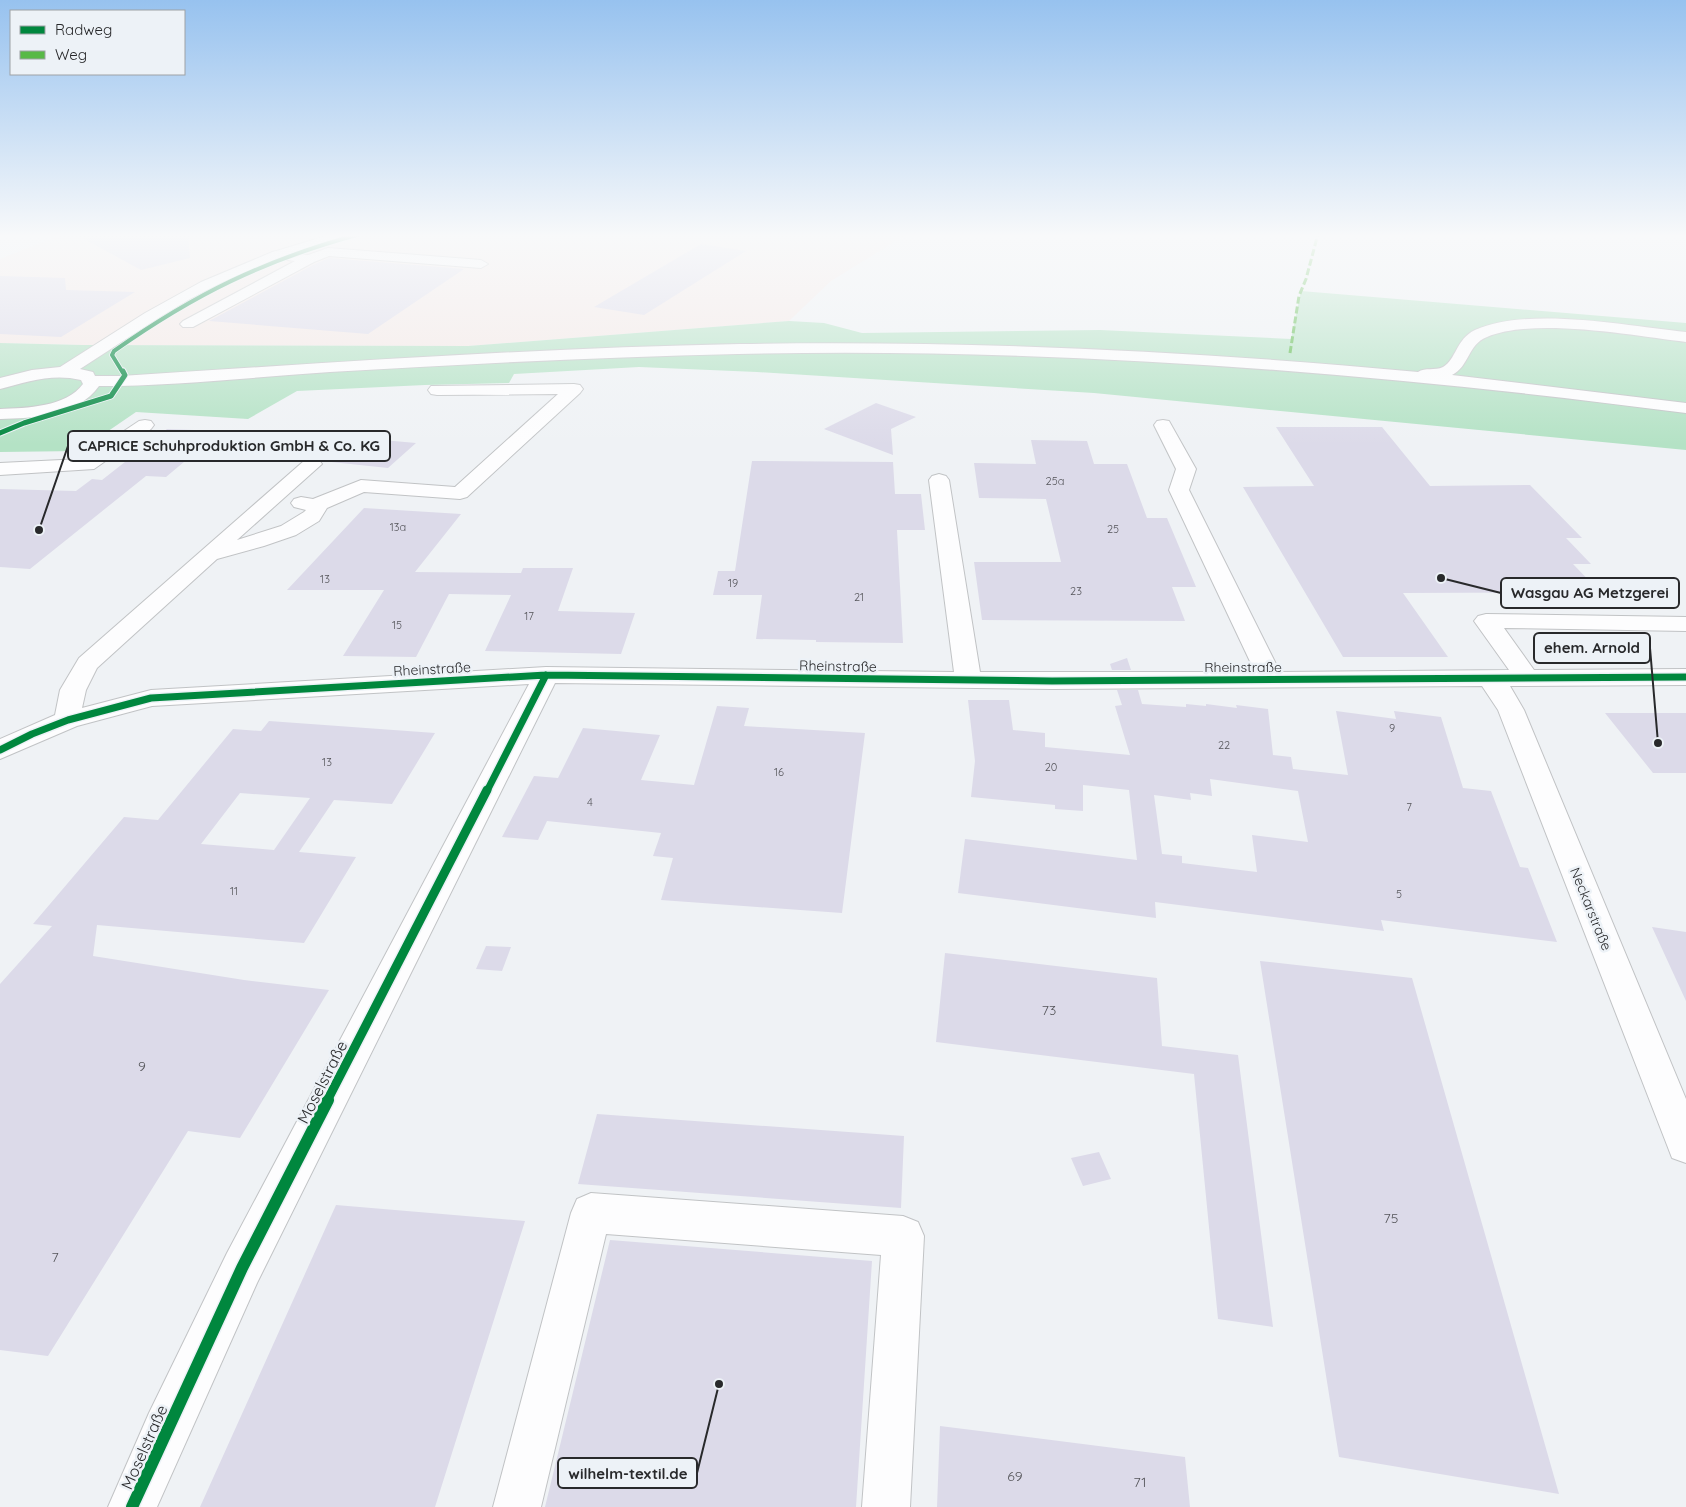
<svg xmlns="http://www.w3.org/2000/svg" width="1686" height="1507" viewBox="0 0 1686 1507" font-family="Quicksand,sans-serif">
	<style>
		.industrial { fill: #f5e9e6 }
		.green { fill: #b4e2c5 }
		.building { fill: #dcdae9; fill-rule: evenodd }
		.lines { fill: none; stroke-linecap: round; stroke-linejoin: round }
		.minor-casing { stroke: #c1c3c5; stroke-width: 2 }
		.major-casing { stroke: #c1c3c5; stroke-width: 2 }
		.minor { fill: #fdfdfe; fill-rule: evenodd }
		.major { fill: #fdfdfe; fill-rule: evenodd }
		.quiet { stroke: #58b947; stroke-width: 3; stroke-dasharray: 7 3; stroke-linecap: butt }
		.cycleway-far4-casing { stroke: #edf2f7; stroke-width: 5.5 }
		.cycleway-far3-casing { stroke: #edf2f7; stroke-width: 7 }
		.cycleway-far2-casing { stroke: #edf2f7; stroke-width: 10 }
		.cycleway-far1-casing { stroke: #edf2f7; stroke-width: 12 }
		.cycleway-casing { stroke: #edf2f7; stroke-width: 15 }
		.cycleway-far4 { stroke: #00873e; stroke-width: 4 }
		.cycleway-far3 { stroke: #00873e; stroke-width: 5 }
		.cycleway-far2 { stroke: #00873e; stroke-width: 7 }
		.cycleway-far1 { stroke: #00873e; stroke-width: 9 }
		.cycleway { stroke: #00873e; stroke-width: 12 }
		.labels { text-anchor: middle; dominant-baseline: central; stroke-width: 5; stroke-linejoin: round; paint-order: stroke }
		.number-label { font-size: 11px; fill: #55555a }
		.street-label { font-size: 14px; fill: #28292b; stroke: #edf2f7 }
		.near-number-label { font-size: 14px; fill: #55555a }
		.near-street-label { font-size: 16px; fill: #28292b; stroke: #edf2f7 }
		.leader { fill: none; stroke: #28292b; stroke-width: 2 }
		.callout-dot { fill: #28292b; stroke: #edf2f7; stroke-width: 2 }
		.callout { fill: #edf2f7; stroke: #28292b; stroke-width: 2 }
		.callout-label { font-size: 15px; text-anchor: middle; font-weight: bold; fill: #28292b }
	</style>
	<rect width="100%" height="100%" fill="#eff2f5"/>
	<path class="industrial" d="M63,234H907L831,281L789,321L468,346L83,345L0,343V259Z"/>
	<path class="green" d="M1301,291L1686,323V450L1094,393L757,372L639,367L514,374L509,383L425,385L297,391L248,419L136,412L79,451L0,452V343L83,345L468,346L789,321L824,323L862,333L1100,330L1291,339Z"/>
	<path class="building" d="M75,234H188L190,258L141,270Z
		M701,244L746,251L644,315L594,307Z
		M329,258L464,269L368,334L209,321L315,264Z
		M0,276L65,278L66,290L135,292L61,337L0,334Z
		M876,403L916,417L891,429L893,455L824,429Z
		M1276,427H1382L1430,486L1530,485L1582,538H1566L1591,564H1573L1600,592L1403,593L1448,657H1343L1243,487L1314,486Z
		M167,429L221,431L166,477L146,476L30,569L0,567V489L76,491L92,479L102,480Z
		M338,436L416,443L388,468L322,461L313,456Z
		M1031,440L1087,441L1094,464H1127L1147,518H1167L1196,587H1172L1185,621L982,620L974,562H1061L1046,499L979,498L974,463L1036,464Z
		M752,461L893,462L895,494H921L925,530H897L903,643L816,642V640L756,639L762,595H713L718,571H735Z
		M364,508L461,514L415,572L521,573L523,568H573L558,611L635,613L621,654L485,651L511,595L449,594L416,657L343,656L384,590H287Z
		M1127,658L1131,670H1112L1110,664Z
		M1117,690H1138L1142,704L1186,707V704L1206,706V704L1237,708L1236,705L1268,709L1273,755L1291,757L1293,769L1348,775L1336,711L1396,719L1394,711L1441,717L1463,788L1491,791L1520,867L1528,868L1557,942L1381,920L1384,931L1155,902L1156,918L958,893L965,839L1137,860L1129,790L1083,785V811L1055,809V805L971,797L975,761L968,700H1009L1013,730L1045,733V747L1130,755L1115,706L1122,705ZM1210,779L1298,791L1308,842L1252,835L1257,872L1182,863V856L1162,854L1154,795L1191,800L1190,793L1212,796Z
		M717,706L749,708L744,726L865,733L842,913L661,900L673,858L653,856L661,833L547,821L538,840L502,837L534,776L558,778L583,728L660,735L641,780L694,785Z
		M1605,713H1686V773H1653Z
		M269,721L435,733L392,804L334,800L299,852L356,857L304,943L97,925L93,956L244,980L329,990L240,1138L188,1131L48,1356L0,1350V984L52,926L33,924L124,817L158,820L233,729L261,731ZM240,793L310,798L274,850L201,844Z
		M1652,927L1686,932V1001Z
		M486,946L511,947L502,971L476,969Z
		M945,953L1157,978L1162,1046L1238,1055L1273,1327L1218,1319L1194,1074L936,1042Z
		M1260,961L1412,978L1559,1494L1339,1457Z
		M597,1114L904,1136L901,1208L578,1184Z
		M1099,1152L1111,1179L1083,1186L1071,1158Z
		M336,1205L525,1221L435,1507H200Z
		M610,1240L872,1261L856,1507H545Z
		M940,1426L1185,1457L1190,1507H937Z"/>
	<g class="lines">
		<g class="minor-casing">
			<path id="minor" d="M328,248L481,260L488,264L481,268L329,256L314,262L193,327H183L180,324L183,321L295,261L272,258L270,255L272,252L277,251L308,255Z
				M574,384L580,385L583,389L580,393L467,497L460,499L364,492L327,508L319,521L296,535L264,546L217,559L97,668L86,690L82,708L151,690L546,667L954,672L929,480L932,476L939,474L946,476L949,480L980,672H1255L1169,490L1176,469L1154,425L1157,421L1163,420L1169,421L1196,469L1189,490L1280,672L1509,670L1474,621L1478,616L1486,614L1686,617V631L1504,628L1534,670L1686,669V685L1510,686L1524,710L1686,1099V1163L1672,1158L1667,1145L1498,710L1482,686L1052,689L555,683L257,1283L157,1507H108L149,1413L227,1253L529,684L152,706L77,726L0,759V739L55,715L60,690L79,658L305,460L312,458L319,460L322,464L237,540L281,526L304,512L306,510L294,507L291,503L294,499L301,497L313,499L361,480L455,487L558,394L437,395L431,394L428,390L431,386Z
				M145,420L151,421L154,425L151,429L94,469L0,475V463L82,459L139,421Z
				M591,1193L903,1216L918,1222L924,1236L910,1507H862L881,1255L606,1234L541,1507H493L571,1213L577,1199Z"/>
		</g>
		<g class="major-casing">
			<path id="major" d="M332,234H351L350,237C294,252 240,271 190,299C152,321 116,346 80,369L93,372L95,376H121C327,363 533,348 740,344C966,340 1193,351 1418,372C1425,367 1435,371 1443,367C1456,360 1456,339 1475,330C1530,306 1627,326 1686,332V342C1635,336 1534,317 1487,337C1468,344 1469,367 1452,375L1686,403V413C1372,372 1055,347 738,354C602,357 466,364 330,372C254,377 176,386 99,386C78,416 34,418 0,419V409C27,408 66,407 83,384L81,380C52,373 27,382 0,389V378L32,370L60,367L145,313L201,282L270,253Z"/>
		</g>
		<use href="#minor" class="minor"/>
		<use href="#major" class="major"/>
		<path class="quiet" d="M1290,353L1299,296L1306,279L1318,234"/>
		<g class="cycleway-far4-casing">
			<path id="cycleway-far4" d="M123,373L112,355L114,351C195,294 264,260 360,234"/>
		</g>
		<g class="cycleway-far3-casing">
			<path id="cycleway-far3" d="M0,433L24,423L111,396L125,375L123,371"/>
		</g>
		<g class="cycleway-far2-casing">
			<path id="cycleway-far2" d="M0,750L32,734L68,720L151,698L546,675L1052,681L1686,677
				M487,791L546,675"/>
		</g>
		<g class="cycleway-far1-casing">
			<path id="cycleway-far1" d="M327,1101L487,790"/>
		</g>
		<g class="cycleway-casing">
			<path id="cycleway" d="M132,1507L242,1268L328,1100"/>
		</g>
		<use href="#cycleway-far4" class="cycleway-far4"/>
		<use href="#cycleway-far3" class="cycleway-far3"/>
		<use href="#cycleway-far2" class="cycleway-far2"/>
		<use href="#cycleway-far1" class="cycleway-far1"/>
		<use href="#cycleway" class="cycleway"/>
	</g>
	<linearGradient id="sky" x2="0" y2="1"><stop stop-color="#97c2ef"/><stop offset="0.53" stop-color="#f8f9fa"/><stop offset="1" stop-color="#f8f9fa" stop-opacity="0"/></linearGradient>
	<rect width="1686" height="445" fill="url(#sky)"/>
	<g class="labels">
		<g class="number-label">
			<text x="1055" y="481">25a</text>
			<text x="398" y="527">13a</text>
			<text x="1113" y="529">25</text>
			<text x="325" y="579">13</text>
			<text x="733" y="583">19</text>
			<text x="1076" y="591">23</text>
			<text x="859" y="597">21</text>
			<text x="529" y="616">17</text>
			<text x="397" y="625">15</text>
			<text x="1392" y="728">9</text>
			<text x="1224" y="745">22</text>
			<text x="327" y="762">13</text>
			<text x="1051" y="767">20</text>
			<text x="779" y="772">16</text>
			<text x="590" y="802">4</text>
			<text x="1409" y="807">7</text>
			<text x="234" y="891">11</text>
			<text x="1399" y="894">5</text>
		</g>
		<g class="street-label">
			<text transform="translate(838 666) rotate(1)">Rheinstraße</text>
			<text x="1243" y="667">Rheinstraße</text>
			<text transform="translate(432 669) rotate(-3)">Rheinstraße</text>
			<text transform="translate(1591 909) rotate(68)">Neckarstraße</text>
		</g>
		<g class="near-number-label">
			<text x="1049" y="1010">73</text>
			<text x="142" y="1066">9</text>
			<text x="1391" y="1218">75</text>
			<text x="55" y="1257">7</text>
			<text x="1015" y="1476">69</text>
			<text x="1140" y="1482">71</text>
		</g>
		<g class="near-street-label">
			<text transform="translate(322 1082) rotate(-63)">Moselstraße</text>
			<text transform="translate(144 1447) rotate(-66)">Moselstraße</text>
		</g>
	</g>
	<path class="leader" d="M39 530L68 446M1441 578L1501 593M1658 743L1650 648M719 1384L697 1473"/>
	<g class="callout-dot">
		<circle cx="39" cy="530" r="5"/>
		<circle cx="1441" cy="578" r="5"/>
		<circle cx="1658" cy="743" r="5"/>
		<circle cx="719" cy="1384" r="5"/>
	</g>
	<g class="callout">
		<rect x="68" y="431" width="322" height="30" rx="5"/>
		<rect x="1501" y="578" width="178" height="30" rx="5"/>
		<rect x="1534" y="633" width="116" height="30" rx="5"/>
		<rect x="558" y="1458" width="139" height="30" rx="5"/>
	</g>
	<g class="callout-label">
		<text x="229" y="451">CAPRICE Schuhproduktion GmbH &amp; Co. KG</text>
		<text x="1590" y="598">Wasgau AG Metzgerei</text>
		<text x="1592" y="653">ehem. Arnold</text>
		<text x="628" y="1479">wilhelm-textil.de</text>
	</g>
	<rect x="10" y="10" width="175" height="65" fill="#edf2f7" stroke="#9ea2a5"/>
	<rect x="20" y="26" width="25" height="8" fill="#00873e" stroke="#9ea2a5"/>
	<text x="55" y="35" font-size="15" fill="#28292b">Radweg</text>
	<rect x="20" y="51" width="25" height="8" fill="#58b947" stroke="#9ea2a5"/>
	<text x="55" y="60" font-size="15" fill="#28292b">Weg</text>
</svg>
